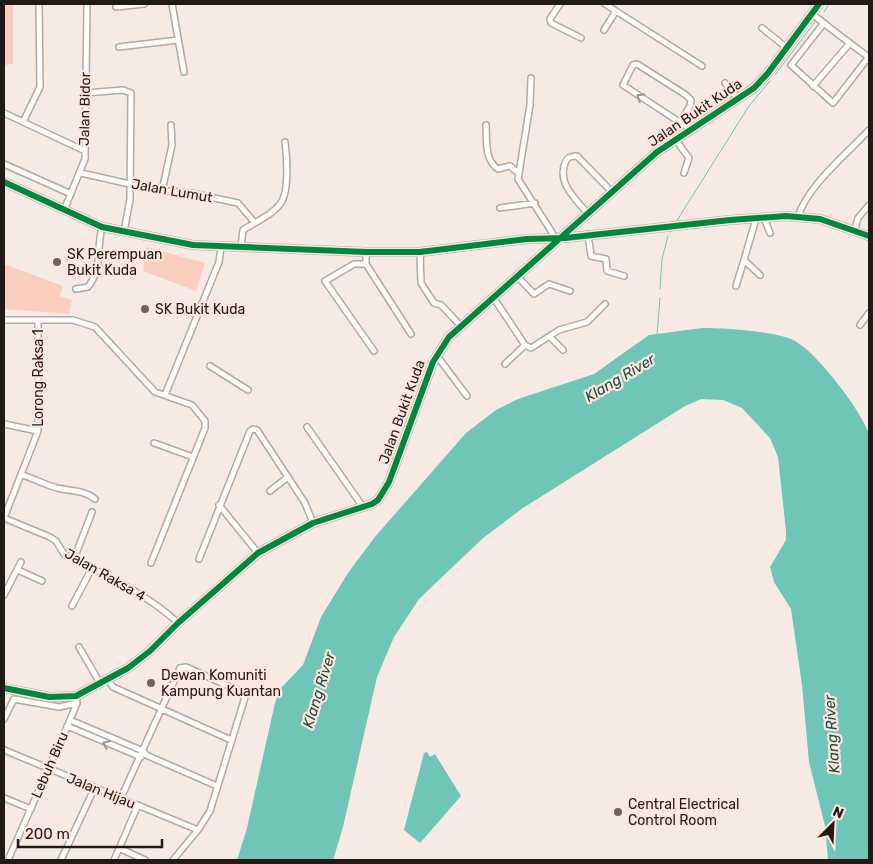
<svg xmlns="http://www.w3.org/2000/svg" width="873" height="864" viewBox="0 0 873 864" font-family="Rubik,sans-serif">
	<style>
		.green { fill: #f9cebf }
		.water { fill: #6fc5b6 }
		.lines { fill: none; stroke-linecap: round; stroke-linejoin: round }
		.stream { stroke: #6fc5b6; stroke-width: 1 }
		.street-casing { stroke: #b2a9a5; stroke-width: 8 }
		.secondary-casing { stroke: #b2a9a5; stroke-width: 10 }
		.street { stroke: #fefcfb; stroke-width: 5 }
		.secondary { stroke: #fefcfb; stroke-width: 8 }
		.cycleway-casing { stroke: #fee6de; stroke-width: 9 }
		.cycleway { stroke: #00873e; stroke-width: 6 }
		.oneway { stroke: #9b9694 }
		.poi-dot { fill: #6d635f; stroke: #fee6de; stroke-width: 2 }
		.labels { text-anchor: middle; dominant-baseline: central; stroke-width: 4.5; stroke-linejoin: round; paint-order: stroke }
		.street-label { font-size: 14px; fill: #221a17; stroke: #fee6de }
		.poi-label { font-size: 14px; fill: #221a17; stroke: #fee6de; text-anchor: start }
		.water-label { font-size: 15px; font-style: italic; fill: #194e45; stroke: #fee6de }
	</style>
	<rect width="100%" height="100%" fill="#f7eae5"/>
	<path class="green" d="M4,4H13V64L4,65Z
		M147,247L205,263L196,291L143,271Z
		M4,264L63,286L60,296L72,300L69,314L4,309Z"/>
	<path class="water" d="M702,328C725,328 773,331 793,340C815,350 861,410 869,434V860H828L825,826L809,762L802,685L791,609L774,582L770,567L786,540V531L778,457L770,438L742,408L723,400L701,399L685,406L523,508L482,539L419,599L394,637L377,677L343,827L333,860H237L247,828L275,703L280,689L303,665L321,617L348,573L374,538L466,433L496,410L518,399L594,374L649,335Z
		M427,752L430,757L435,754L461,796L420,843L404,830L424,753Z"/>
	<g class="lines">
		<path class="stream" d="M824,12L829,4
			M775,75L817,19
			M676,222L749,106L770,81
			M660,289L662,259L668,236
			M657,335L660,298"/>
		<g class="street-casing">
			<path id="street" d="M172,4L184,72
				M560,4L550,19L551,23L581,38
				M605,4L702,66
				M116,7L144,4
				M812,14C830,28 848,42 867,56L868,58L833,103L791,65L824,23
				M762,28L787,48
				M604,30L616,11
				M119,47L178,40
				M531,78L530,105L518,179L553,234
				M725,83L738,99
				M813,86L850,43
				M86,93L123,90L131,93L130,199L124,232
				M4,113L85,151
				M23,122L40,87L39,4
				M680,122L690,106L691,100L686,95L637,64L633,65L623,85L690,129
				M486,125C487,139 484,160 498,169L510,166L517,172
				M675,139L689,158L684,173
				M4,164L71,194
				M81,173L156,190L191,193L233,202L238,203L254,222
				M162,191L172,145L171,125
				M500,208L535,203
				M64,210L85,159L87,4
				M588,214C576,199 557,184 565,163C567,157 571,156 577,156L612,192
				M798,217C807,186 847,154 869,130
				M764,218L770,233
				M756,219L744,260L760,275
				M855,229L858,218L869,205
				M588,234L591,256L606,259L607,271L624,276
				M241,247L243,230C255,222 275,214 282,201C289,188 287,157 285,142
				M366,252V264L411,334
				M420,252L421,283L434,303L441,305L460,325
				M366,264H354L325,281L374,351
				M517,276L534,294L549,284L570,291
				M736,286L744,260
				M76,289L88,287C103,268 96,250 102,227
				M493,297L525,345L531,348L559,330L587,322L605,304
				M4,320H73L95,327L155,392L192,405L205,421V428L151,563
				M860,325L869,313
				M550,337L563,350
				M437,356L467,396
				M505,364L525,345
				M210,366L248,390
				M165,395L219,262L221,247
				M4,424L38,431
				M307,427L363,507
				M154,443L193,457
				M23,475C34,479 46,485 57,488C70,491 85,490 95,499
				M270,491L288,477
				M219,505L258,553
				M4,518L50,537L56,541L64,554C103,574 146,593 178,623
				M4,518L38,431V322
				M74,559L92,512
				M199,559L250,431L253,429L257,430L305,503L313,523
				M18,570L42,581
				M4,595L21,562
				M72,606L92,568
				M79,647L100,683
				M107,679L113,687L231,740
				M4,719L14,699L59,707L77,703
				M70,720L143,751L146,755L217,786
				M67,726L141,757
				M4,750L198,830
				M4,798L31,809
				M120,800L180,668L186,667L246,694L210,811L198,830L173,860
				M119,848L145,860
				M8,860L70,720L77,703L76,696
				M61,860L94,789
				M114,860L138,805"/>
		</g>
		<g class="secondary-casing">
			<path id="secondary" d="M4,182L102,227L193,245L366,252H420L527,239L565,238L730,220L786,216L820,219L869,236
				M4,688L49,697L76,696L128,668L150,651L178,623L258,553L313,523L372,504L378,500L389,482L433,362L449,337L657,152L754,88L768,73L819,4"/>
		</g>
		<use href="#street" class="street"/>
		<use href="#secondary" class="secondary"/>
		<g class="cycleway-casing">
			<path id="cycleway" d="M4,182L102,227L193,245L366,252H420L527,239L565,238L730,220L786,216L820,219L869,236
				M4,688L49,697L76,696L128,668L150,651L178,623L258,553L313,523L372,504L378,500L389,482L433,362L449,337L657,152L754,88L768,73L819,4"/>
		</g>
		<use href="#cycleway" class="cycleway"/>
	</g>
	<defs><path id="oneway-chevron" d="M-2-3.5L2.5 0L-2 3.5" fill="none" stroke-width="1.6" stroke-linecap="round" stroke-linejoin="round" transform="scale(1.25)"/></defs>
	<g class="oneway">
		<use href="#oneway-chevron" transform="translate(640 97) rotate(-148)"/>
		<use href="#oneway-chevron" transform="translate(106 744) rotate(-157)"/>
	</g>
	<g class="poi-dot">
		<circle cx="57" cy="262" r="5"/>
		<circle cx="145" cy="309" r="5"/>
		<circle cx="151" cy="683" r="5"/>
		<circle cx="618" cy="812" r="5"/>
	</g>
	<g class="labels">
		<g class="street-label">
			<text transform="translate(85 109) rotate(-89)">Jalan Bidor</text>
			<text transform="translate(695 113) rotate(-34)">Jalan Bukit Kuda</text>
			<text transform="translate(172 191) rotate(10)">Jalan Lumut</text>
			<text transform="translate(38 378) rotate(-90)">Lorong Raksa 1</text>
			<text transform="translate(402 412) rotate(-70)">Jalan Bukit Kuda</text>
			<text transform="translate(105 575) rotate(30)">Jalan Raksa 4</text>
			<text transform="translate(50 765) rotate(-66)">Lebuh Biru</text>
			<text transform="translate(101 791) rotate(22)">Jalan Hijau</text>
		</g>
		<g class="poi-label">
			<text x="67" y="254">SK Perempuan<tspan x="67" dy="16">Bukit Kuda</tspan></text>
			<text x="155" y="309">SK Bukit Kuda</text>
			<text x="161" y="675">Dewan Komuniti<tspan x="161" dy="16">Kampung Kuantan</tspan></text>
			<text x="628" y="804">Central Electrical<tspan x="628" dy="16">Control Room</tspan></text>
		</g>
		<g class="water-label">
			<text transform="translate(620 378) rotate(-31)">Klang River</text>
			<text transform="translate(319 690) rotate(-73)">Klang River</text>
			<text transform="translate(832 734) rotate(-94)">Klang River</text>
		</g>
	</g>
	<rect width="873" height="864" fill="none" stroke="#221a17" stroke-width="10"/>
	<g transform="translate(833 824) rotate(24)" stroke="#fee6de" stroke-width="4" paint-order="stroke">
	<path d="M0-4L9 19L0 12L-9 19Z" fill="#221a17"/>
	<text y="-8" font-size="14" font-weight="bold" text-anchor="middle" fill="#221a17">N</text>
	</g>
	<path d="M18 839v8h144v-8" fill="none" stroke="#221a17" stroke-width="2.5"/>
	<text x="25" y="839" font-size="15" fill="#221a17" stroke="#fee6de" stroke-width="4" paint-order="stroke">200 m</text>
</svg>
